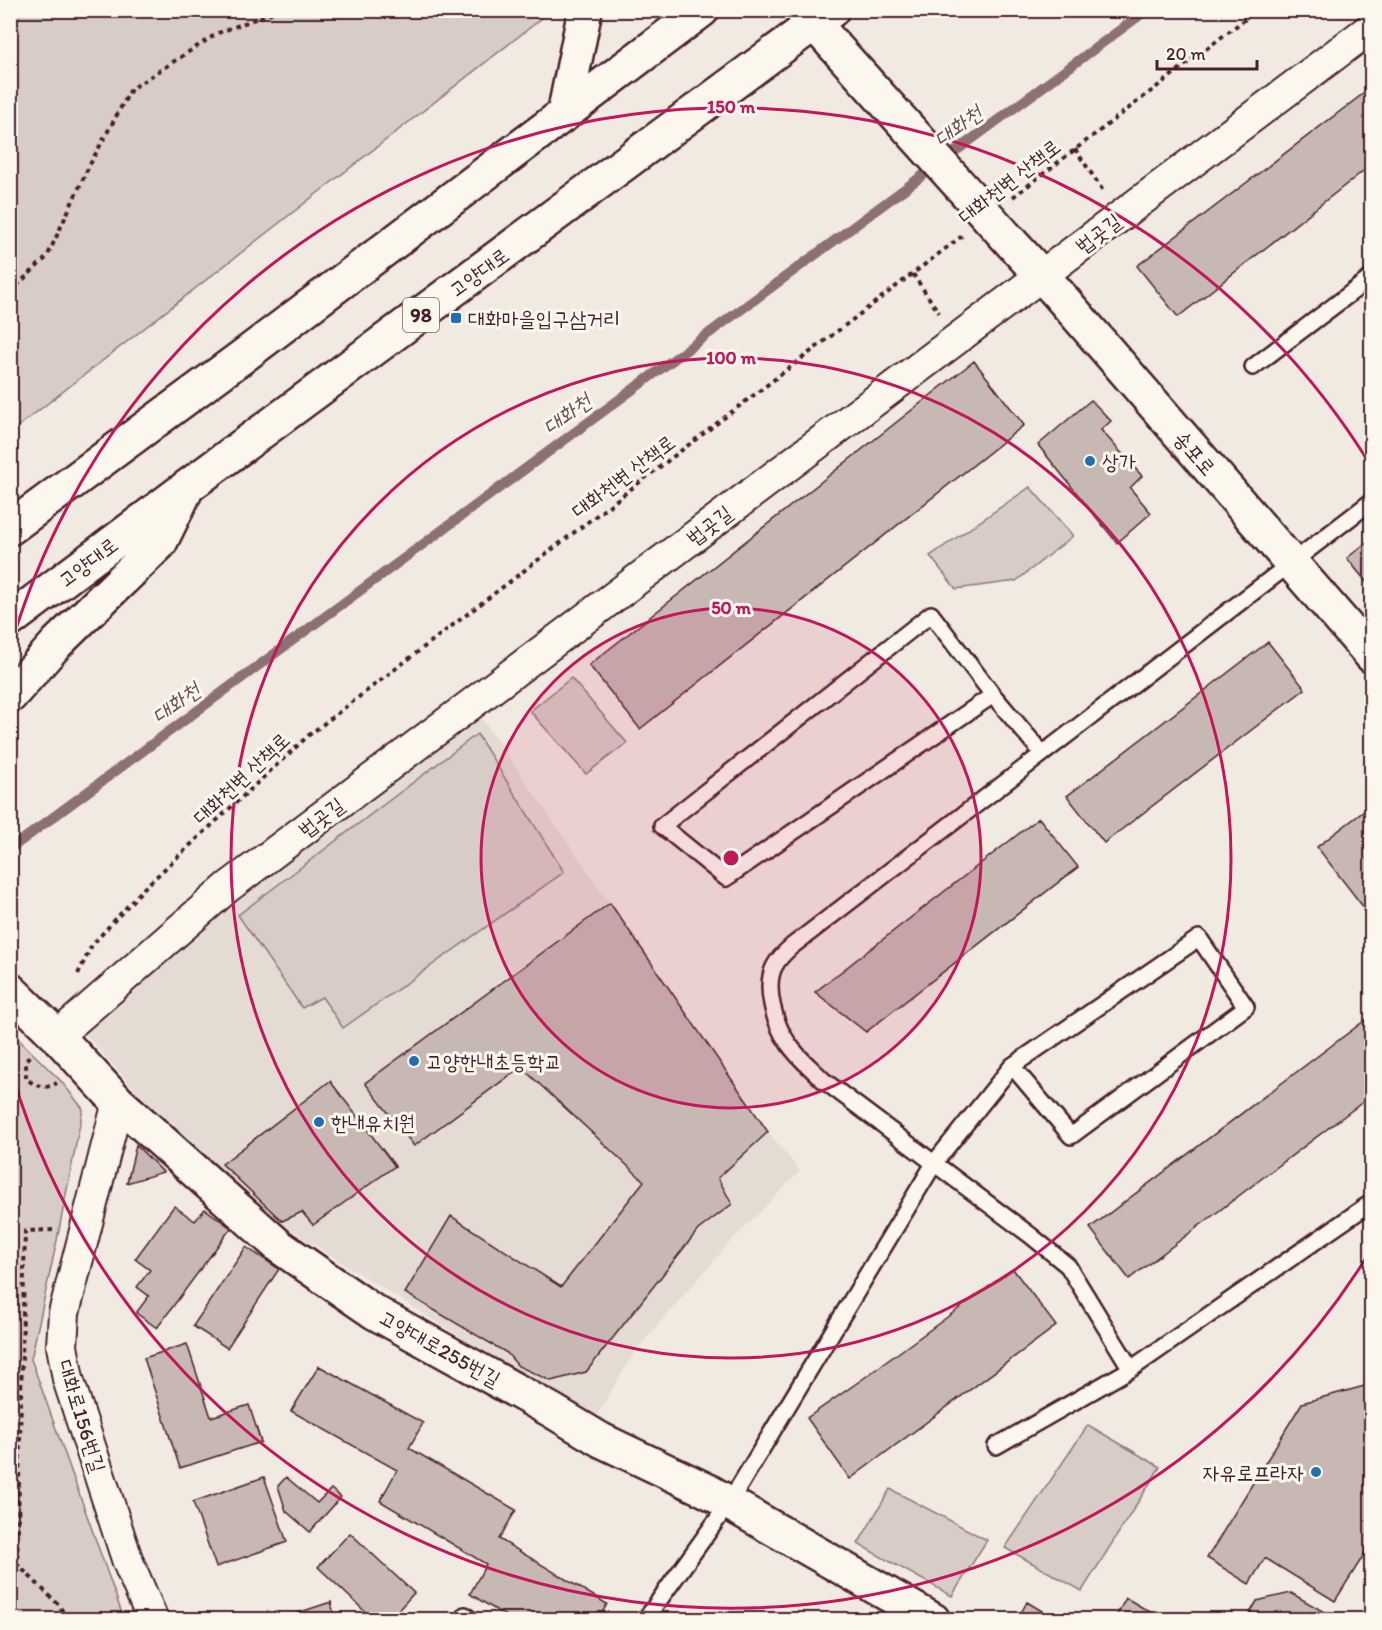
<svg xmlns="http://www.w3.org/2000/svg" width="1382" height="1630" viewBox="0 0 1382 1630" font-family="Itim,'Poor Story',sans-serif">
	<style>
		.built { fill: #e4dbd2 }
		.green { fill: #d8ccc6; stroke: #917678; stroke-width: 1.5 }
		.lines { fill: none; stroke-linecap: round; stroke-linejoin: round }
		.stream { stroke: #8c6f72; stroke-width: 10 }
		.building { fill: #c8b8b3; stroke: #4a1f2b; stroke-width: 1.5 }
		.lane-casing { stroke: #4a1f2b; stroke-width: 20 }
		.street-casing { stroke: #4a1f2b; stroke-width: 34 }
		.secondary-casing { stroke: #4a1f2b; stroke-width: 38 }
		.primary-casing { stroke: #4a1f2b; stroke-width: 38 }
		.path { stroke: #4a1f2b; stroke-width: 4; stroke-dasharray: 4.5 4.5; stroke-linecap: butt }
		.lane { stroke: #fbf7ec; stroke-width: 15 }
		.street { stroke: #fbf7ec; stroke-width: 30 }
		.secondary { stroke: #fbf7ec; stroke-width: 33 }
		.primary { stroke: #fbf7ec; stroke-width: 33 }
		.secondary-bridge-casing { stroke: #4a1f2b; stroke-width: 38; stroke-linecap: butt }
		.secondary-bridge { stroke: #fbf7ec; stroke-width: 33 }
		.ring { fill: none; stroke: #c2185b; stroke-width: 3 }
		.poi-dot { fill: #1f6fb2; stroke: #fbf7ec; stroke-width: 2 }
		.labels { text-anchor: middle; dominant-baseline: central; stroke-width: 6; stroke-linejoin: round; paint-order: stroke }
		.shield { fill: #fbf7ec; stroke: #7f6065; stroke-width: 1.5 }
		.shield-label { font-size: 20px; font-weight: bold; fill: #4a1f2b }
		.street-label { font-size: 21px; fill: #4a1f2b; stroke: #fbf7ec }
		.poi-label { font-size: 21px; fill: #4a1f2b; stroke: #fbf7ec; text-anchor: start }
		.water-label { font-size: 22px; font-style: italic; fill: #704e55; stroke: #fbf7ec }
		.centre { fill: #c2185b; stroke: #fbf7ec; stroke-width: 3 }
		.ring-label { font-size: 18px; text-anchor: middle; font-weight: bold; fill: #c2185b; stroke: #fbf7ec; stroke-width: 6; stroke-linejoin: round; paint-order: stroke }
	</style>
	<rect width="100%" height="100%" fill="#f0eae0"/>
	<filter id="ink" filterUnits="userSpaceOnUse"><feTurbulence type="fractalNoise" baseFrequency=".0167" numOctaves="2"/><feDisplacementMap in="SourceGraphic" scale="12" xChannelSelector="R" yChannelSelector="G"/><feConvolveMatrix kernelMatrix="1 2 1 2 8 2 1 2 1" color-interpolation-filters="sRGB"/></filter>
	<g filter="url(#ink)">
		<path class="built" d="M476,710L768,1132L800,1171L732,1240L635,1351L595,1418L510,1368L276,1221L139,1094L80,1028Z"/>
		<path class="green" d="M20,11V10L546,11L541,19L11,432L10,60Z
			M1030,487L1073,536L1016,581L956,589L930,556Z
			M571,678L627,743L586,774L530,711Z
			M477,734L564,872L343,1028L322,997L302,1008L238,915Z
			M11,1032L61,1081L83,1109L57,1240L31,1359L124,1619H11Z
			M1088,1425L1160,1467L1082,1591L1005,1548Z
			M890,1489L987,1540L952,1596L858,1544Z"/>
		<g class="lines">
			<path class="stream" d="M10,849L1147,10"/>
		</g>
		<path class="building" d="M1372,87V164L1178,317L1137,266Z
			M974,361L1024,425L640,729L589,665Z
			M1091,400L1111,421L1101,430L1142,476L1130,488L1151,513L1117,543L1038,445Z
			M1372,538V589L1347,558Z
			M1268,642L1305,689L1104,843L1067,796Z
			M1372,805V917H1371L1317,847Z
			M1039,818L1078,867L866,1032L815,992Z
			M610,903L768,1132L718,1178L732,1204L698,1230L586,1372L551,1381L518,1366L507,1353L405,1293L451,1216L561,1287L644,1181L521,1067L414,1146L365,1083Z
			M1372,1015V1095L1129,1279L1090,1228Z
			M330,1081L395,1166L313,1225L302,1212L282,1221L222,1164Z
			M136,1145L163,1172L127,1183Z
			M174,1206L195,1221L205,1209L231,1228L157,1328L136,1313L149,1296L137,1287L150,1270L135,1259Z
			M246,1247L279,1269L227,1348L193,1326Z
			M1013,1269L1056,1326L850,1479L807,1418L864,1378Z
			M187,1344L211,1417L249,1405L261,1442L180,1468L144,1358Z
			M319,1366L423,1423L409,1448L516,1510L499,1539L607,1604L598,1620H512L470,1594L486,1564L380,1501L397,1470L291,1411Z
			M1372,1384V1542L1335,1601L1265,1558L1249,1584L1207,1558L1302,1403Z
			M264,1477L287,1542L216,1567L193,1502Z
			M286,1477L317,1503L331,1489L341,1497L310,1532L286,1511L278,1486Z
			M350,1533L414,1593L389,1620H374L318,1567Z
			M1291,1593L1333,1617L1332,1620H1246L1257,1601Z
			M1126,1598L1164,1620H1114Z
			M331,1602L335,1620H276Z
			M1027,1602L1057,1620H1017Z"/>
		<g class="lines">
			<g class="lane-casing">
				<path id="lane" d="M1253,367L1372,277
					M993,695L726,878L662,826L931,614L993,695L1042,753
					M1131,1369L1068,1266L1030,1235L823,1080C811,1068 797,1057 788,1043C775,1025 764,988 774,967C778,959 785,952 792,946L1372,501
					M996,1446L1131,1369L1372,1202
					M465,1615L471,1620
					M645,1620L729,1503L935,1162L1012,1066L1199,938L1246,1007L1071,1136L1012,1066"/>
			</g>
			<g class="street-casing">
				<path id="street" d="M57,1036L228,887L1372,27
					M118,1102L64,1313L62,1346L68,1379L128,1562L153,1620"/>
			</g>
			<g class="secondary-casing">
				<path id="secondary" d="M802,10L865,80
					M1018,250L1054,289L1372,656
					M10,990L57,1036L118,1102L280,1247L335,1285L374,1312L551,1410L601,1440L708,1491L933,1620"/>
			</g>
			<g class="primary-casing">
				<path id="primary" d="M564,115L585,10
					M10,528L246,354L702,10
					M10,620L187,487L832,10
					M10,696L57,643L160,543L185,492"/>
			</g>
			<path class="path" d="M1075,149L1103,191
				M1013,197L1257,10
				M913,274L939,313
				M10,292L47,257L89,166L131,89L218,33L279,10
				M78,974L92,945L144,888L309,735L962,236
				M29,1056L26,1061V1079C37,1086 45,1090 57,1083
				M53,1230L25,1231L17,1564L58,1604L68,1620
				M10,1564H17"/>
			<use href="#lane" class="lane"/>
			<use href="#street" class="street"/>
			<use href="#secondary" class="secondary"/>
			<use href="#primary" class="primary"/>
			<g class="secondary-bridge-casing">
				<path id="secondary-bridge" d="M865,80L1018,250"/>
			</g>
			<use href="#secondary-bridge" class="secondary-bridge"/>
		</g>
	</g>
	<circle cx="731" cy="858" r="250" fill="#c2185b" fill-opacity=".12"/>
	<g class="ring">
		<circle cx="731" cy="858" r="250"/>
		<circle cx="731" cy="858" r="500"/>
		<path d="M1371 1250A751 751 0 0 1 11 1071M11 645A751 751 0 0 1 1371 466"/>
	</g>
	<g class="poi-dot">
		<rect x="450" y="312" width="12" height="12" rx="3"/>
		<circle cx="1090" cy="461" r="6"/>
		<circle cx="414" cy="1061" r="6"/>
		<circle cx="319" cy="1122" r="6"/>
		<circle cx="1316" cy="1472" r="6"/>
	</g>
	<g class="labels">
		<rect class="shield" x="403" y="298" width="36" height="34" rx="4.5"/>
		<g class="shield-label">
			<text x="421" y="315">98</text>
		</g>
		<g class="street-label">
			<text transform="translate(1009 181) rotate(-38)">대화천변 산책로</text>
			<text transform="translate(1098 233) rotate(-37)">법곳길</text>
			<text transform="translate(479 272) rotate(-36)">고양대로</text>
			<text transform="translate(1195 453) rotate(49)">송포로</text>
			<text transform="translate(623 476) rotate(-37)">대화천변 산책로</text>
			<text transform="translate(709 525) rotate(-37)">법곳길</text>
			<text transform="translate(88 562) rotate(-37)">고양대로</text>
			<text transform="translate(241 778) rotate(-43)">대화천변 산책로</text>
			<text transform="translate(321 817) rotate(-37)">법곳길</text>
			<text transform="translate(440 1348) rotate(29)">고양대로255번길</text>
			<text transform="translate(82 1416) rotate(73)">대화로156번길</text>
		</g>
		<g class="poi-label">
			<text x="468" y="318">대화마을입구삼거리</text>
			<text x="1102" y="461">상가</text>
			<text x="426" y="1061">고양한내초등학교</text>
			<text x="331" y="1122">한내유치원</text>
			<text x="1304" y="1472" text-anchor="end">자유로프라자</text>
		</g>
		<g class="water-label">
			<text transform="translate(958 126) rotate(-36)">대화천</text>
			<text transform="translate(567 414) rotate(-36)">대화천</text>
			<text transform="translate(176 703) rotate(-36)">대화천</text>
		</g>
	</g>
	<circle cx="731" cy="858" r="9" class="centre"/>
	<g class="ring-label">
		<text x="731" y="113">150 m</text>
		<text x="731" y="364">100 m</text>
		<text x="731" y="614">50 m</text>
	</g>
	<rect width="1382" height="1630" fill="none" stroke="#fbf7ec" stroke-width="36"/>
	<rect x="18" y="18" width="1346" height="1594" fill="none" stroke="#4a1f2b" stroke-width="2" filter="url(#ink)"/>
	<path d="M1157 60v9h100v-9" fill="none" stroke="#4a1f2b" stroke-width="3"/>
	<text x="1166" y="60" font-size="18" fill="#4a1f2b" stroke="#fbf7ec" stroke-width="4.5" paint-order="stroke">20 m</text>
</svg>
